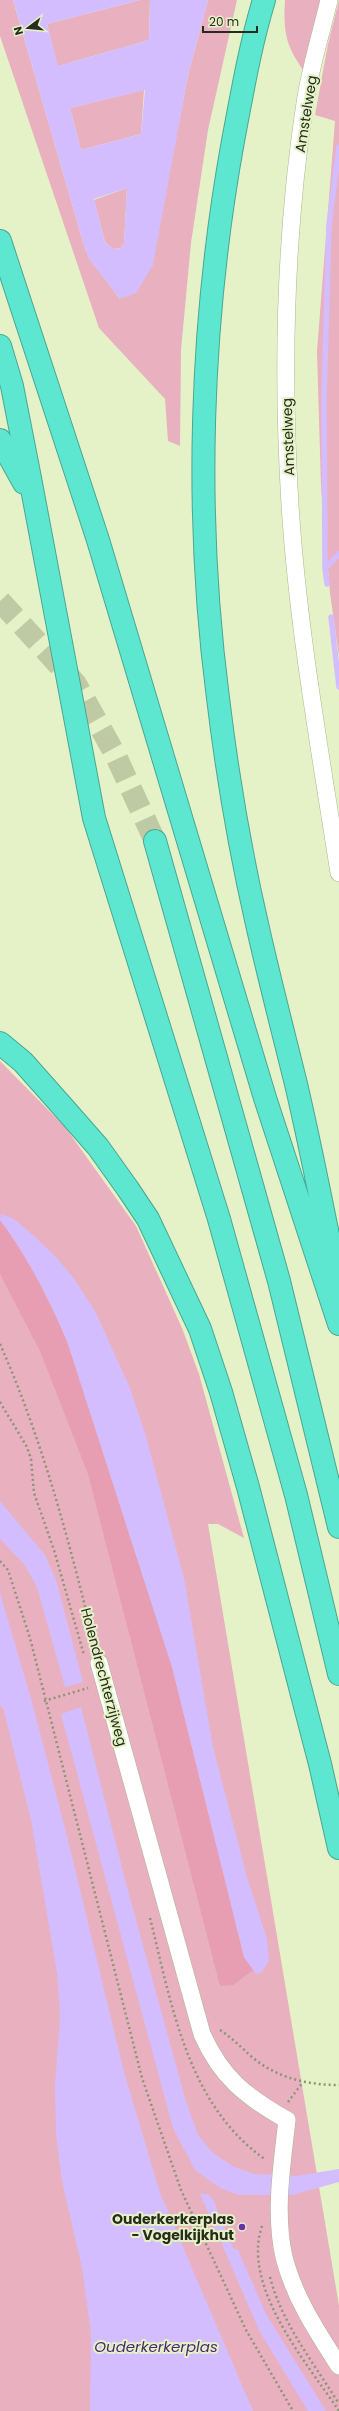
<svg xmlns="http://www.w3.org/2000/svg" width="339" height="2411" viewBox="0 0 339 2411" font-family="Poppins,sans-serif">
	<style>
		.green { fill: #e9b0c0 }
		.forest { fill: #e79db2 }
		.water { fill: #d4bdfe; fill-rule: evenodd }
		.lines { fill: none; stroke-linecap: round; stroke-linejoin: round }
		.stream { stroke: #d4bdfe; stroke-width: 5.5 }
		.motorway-tunnel { stroke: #bfcaa5; stroke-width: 22; stroke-dasharray: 22 11; stroke-linecap: butt }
		.minor-casing { stroke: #abb78e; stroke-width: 18 }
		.motorway-casing { stroke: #4aa692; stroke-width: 24 }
		.path { stroke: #8b9476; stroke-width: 2.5; stroke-dasharray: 2 3; stroke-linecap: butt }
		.minor { stroke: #fff; stroke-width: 17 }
		.motorway { stroke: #5de7d1; stroke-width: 22 }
		.poi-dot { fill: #6a32a9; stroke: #e5f2c7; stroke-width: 1.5 }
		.labels { text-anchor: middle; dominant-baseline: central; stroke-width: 4; stroke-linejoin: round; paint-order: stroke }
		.street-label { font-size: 14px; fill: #282c1c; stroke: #e5f2c7 }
		.poi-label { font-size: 14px; font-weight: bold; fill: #282c1c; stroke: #e5f2c7; text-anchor: end }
		.water-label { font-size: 15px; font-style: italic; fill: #4a2972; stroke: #e5f2c7 }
	</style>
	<rect width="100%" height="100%" fill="#e5f2c7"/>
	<path class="green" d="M0,0H13L83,242L89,258L120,299L160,222L188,75L208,0H237L208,130L191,243L181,350L180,446L168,441L165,399L99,328L0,36Z
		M140,0H150L149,39L146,41L58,66L57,65L47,24Z
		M285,0H323L306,74C286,47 283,33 285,0Z
		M339,0V657L330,593L321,487L317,351L335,121L315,115L328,44Z
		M144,90L141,134L81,150L70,108Z
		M127,188L124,243L121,248L113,249L105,242L94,200Z
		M0,1061L65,1127L136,1226L182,1328L199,1374L244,1538L218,1524H208L339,2306V2411H0Z"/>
	<path class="forest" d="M0,1220C26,1254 52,1304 68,1344L172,1667L244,1957L253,1970L233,1985L220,1986L88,1474L40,1351L0,1274Z"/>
	<path class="water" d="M13,0H140L47,24L58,66L146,41L149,38L150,0H208L188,75L153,265L136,293L120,299L89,259L83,242ZM145,90L141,134L81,150L70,108ZM127,188L124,243L121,248L113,249L105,242L94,199Z
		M1,1214L14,1219L33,1235L56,1257L75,1280L96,1313L130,1388L145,1433L184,1578L213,1747L247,1877L267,1939L269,1961L262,1972L256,1974L244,1957L172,1667L68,1344C52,1304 26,1254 0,1220Z
		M0,1501L45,1555L56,1580L83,1682L65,1687L37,1587L24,1564L0,1539Z
		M0,1593L32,1702L68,1840L124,2072L160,2193L253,2411H90L91,2333L82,2268L62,2181L56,2134L55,2086L60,2016L57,1973L31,1820L4,1711L0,1704Z
		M81,1707L127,1887L185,2098L198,2135L212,2152L232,2166L254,2174L296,2176L339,2169V2182L292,2195H239L220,2188L195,2170L173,2128L61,1714Z
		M200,2194H208L213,2199L233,2248L238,2250L266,2314L326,2411H308L260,2332Z"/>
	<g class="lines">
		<path class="stream" d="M325,568L339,554
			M327,584L325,568L324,399L329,225L339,147
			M331,617L339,687"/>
		<path class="motorway-tunnel" d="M0,601L76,684L115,754L155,841"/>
		<g class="minor-casing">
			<path id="minor" d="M329,0C321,34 310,69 305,103C285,234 282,374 290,505C298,629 320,751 339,873
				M99,1663L202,2034C221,2077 246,2097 287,2120C282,2165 274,2213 284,2257C294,2297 317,2332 339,2366"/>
		</g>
		<g class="motorway-casing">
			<path id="motorway" d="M264,0C250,46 242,94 233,141C200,323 194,514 218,698C227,773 240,850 257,924C269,978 283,1031 296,1084C312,1152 325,1221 339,1290
				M0,241L98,540L265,1098L339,1324
				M0,346L12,386L30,478L94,818L219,1219L296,1495L339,1674
				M0,440L24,483
				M155,841L279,1281L339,1527
				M0,1043L23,1062L62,1106L98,1147L128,1189L148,1219L200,1329L221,1392L248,1487L320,1764L339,1848"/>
		</g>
		<path class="path" d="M0,1344C43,1441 70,1544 95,1647
			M0,1402L27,1447L31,1459L34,1493L54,1550L84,1655
			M0,1561L8,1570L30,1638L142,2078L181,2190L246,2330L293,2411
			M44,1701L88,1688
			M150,1918C172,2005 187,2105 266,2160
			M220,2030C232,2038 242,2048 253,2058C278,2078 307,2085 339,2085
			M288,2102L303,2082
			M262,2226C241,2287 307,2363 339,2411
			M270,2277C282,2324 314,2363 339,2404"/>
		<use href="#minor" class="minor"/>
		<use href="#motorway" class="motorway"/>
	</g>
	<circle class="poi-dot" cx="242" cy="2227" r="4"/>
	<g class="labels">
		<g class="street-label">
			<text transform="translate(306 114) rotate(-81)">Amstelweg</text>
			<text transform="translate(288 437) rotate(-92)">Amstelweg</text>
			<text transform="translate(104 1677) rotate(75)">Holendrechterzijweg</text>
		</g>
		<g class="poi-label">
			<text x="234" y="2219">Ouderkerkerplas<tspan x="234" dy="16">- Vogelkijkhut</tspan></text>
		</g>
		<g class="water-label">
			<text x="156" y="2346">Ouderkerkerplas</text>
		</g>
	</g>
	<g transform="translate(28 28) rotate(254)" stroke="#e5f2c7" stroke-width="3" paint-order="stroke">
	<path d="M0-3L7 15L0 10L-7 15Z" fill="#282c1c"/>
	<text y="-6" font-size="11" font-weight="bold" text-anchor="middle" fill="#282c1c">N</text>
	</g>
	<path d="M203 26v6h54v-6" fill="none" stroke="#282c1c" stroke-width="2"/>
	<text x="209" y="26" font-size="12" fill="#282c1c" stroke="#e5f2c7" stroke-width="3" paint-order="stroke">20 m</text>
</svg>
